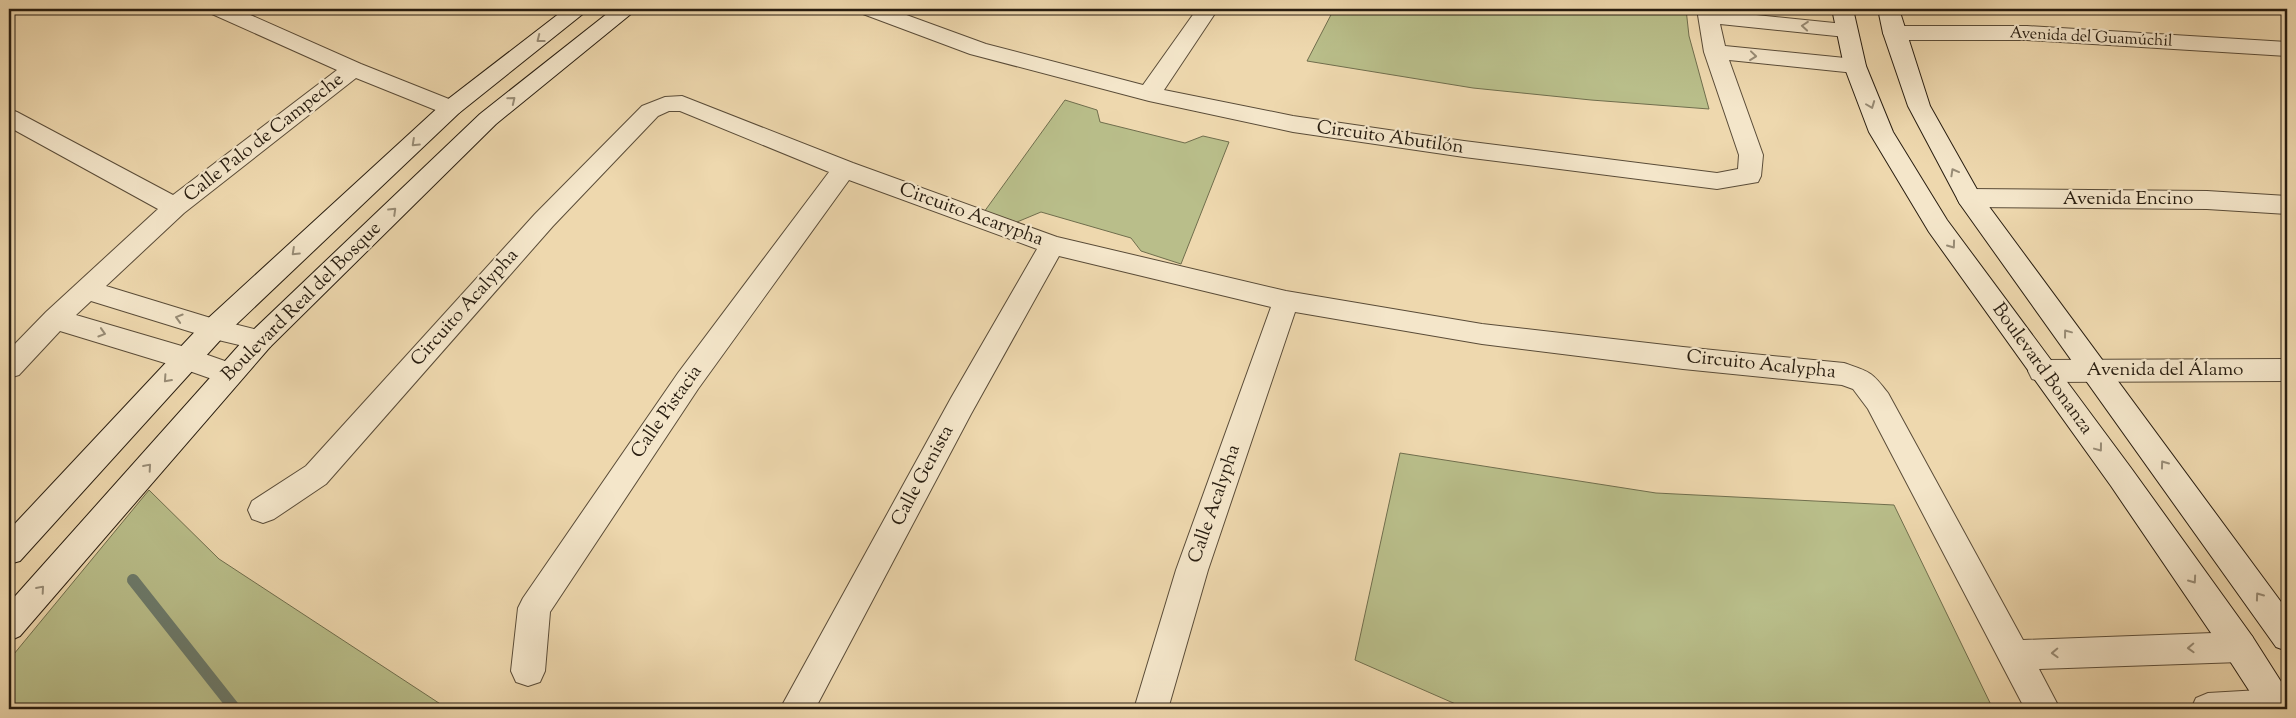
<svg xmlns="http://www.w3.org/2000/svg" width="2296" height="718" viewBox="0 0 2296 718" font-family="'Sorts Mill Goudy',serif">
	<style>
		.green { fill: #b9be8a; stroke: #706e4d }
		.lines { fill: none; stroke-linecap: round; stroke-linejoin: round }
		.stream { stroke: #6c7b6c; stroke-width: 12 }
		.street-casing { stroke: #5a4c38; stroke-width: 2 }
		.secondary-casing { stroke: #281d10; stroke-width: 2 }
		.street { fill: #f4e6ca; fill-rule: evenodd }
		.secondary { fill: #f4e6ca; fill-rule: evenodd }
		.oneway { stroke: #988c76 }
		.labels { text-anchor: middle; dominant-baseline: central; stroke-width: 4.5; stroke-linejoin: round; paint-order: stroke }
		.far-street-label { font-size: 16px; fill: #281d10; stroke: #f4e6ca }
		.street-label { font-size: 19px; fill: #281d10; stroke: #f4e6ca }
	</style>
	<rect width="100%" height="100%" fill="#eed8ae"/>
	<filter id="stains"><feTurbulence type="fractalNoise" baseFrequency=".004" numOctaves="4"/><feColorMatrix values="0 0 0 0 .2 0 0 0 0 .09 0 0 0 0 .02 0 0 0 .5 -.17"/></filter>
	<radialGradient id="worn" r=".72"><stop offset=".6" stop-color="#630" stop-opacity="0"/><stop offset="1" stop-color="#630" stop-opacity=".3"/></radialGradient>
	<path class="green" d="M1334,9H1686L1689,36L1709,109L1591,100L1473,88L1307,61Z
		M1065,100L1097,110L1100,122L1185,143L1203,136L1229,142L1181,264L1141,251L1131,238L1041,212L1017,222L984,212Z
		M1400,453L1656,493L1894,505L1993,709H1467L1355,660Z
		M149,490L219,559L448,709H9V660Z"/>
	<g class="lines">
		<path class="stream" d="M133,580L235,709"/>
		<g class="street-casing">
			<path id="street" d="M210,9H237L361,64L459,103L463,108L459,113L451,115L443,113L356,78L184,213L106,286L214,319L270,333L274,340L270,347L260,350L214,339L91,301L76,315L185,347L239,366L243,374L239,382L229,385L178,367L60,331L19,375L9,378V350L46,312L158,209L9,127V109L17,112L173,195L337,70L212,14Z
				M860,9H890L986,44L1143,85L1197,9H1218L1164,90L1293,116L1464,141L1717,173L1738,169L1739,155L1704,52L1697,9H1717L1718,11L1854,25L1857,30L1854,35L1846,37L1720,24L1725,46L1855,59L1863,61L1866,66L1863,71L1855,73L1729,60L1763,155L1761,176L1758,182L1717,189L1464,157L1293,132L1149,101L970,54L863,14Z
				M1894,26H2027L2287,42V56L2027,40H1894L1886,38L1883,33L1886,28Z
				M682,96L853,163L1057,237L1286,291L1482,324L1683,347L1844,363C1870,372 1871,371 1888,393L2023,640L2240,632L2252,636L2256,647L2252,658L2240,662L2039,669L2060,709H2025L1868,409L1853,389L1842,385L1683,369L1482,344L1295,312L1208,570L1168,709H1134L1176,570L1271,307L1059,256L971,414L815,709H780L951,398L1037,249L849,180L698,389L550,612L545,671L540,682L528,686L516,682L511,671L518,608L523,598L678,373L829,172L680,111H669L658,116L553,226L326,484L274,519L263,523L252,519L248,510L252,501L306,466L535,214L642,106L665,97Z
				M1969,189L2207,191L2287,196V214L2207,209L1969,207L1960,204L1957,198L1960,192Z
				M2287,359V381L2042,382L2032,379L2028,371L2032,363L2042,360Z
				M2277,689L2287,693V709H2191L2196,698L2208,693Z"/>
		</g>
		<g class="secondary-casing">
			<path id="secondary" d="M565,9H589L459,113L224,336L20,561L9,564V530L204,322L443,103Z
				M613,9H637L496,124L270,347L20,636L9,641V603L250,333L480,114Z
				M1832,9H1853L1866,66L1893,132L1947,220L2131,468L2252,636L2287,691V709H2261L2228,658L2111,486L1929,232L1869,132L1844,66Z
				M1878,9H1899L1930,106L1979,193L2287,610V651L2276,647L1960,204L1908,106L1883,33Z"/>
		</g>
		<use href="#street" class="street"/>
		<use href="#secondary" class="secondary"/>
	</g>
	<defs><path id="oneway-chevron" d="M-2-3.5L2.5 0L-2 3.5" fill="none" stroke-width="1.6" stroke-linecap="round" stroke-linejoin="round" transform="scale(1.25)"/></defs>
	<g class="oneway">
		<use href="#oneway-chevron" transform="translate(1805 26) rotate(-175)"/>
		<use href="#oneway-chevron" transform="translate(540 39) rotate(142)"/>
		<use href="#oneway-chevron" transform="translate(1753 56) rotate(6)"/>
		<use href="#oneway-chevron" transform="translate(512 100) rotate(-39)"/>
		<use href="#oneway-chevron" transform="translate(1871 105) rotate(69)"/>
		<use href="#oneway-chevron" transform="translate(415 143) rotate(137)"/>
		<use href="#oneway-chevron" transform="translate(1954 172) rotate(-119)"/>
		<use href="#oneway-chevron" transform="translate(393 211) rotate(-44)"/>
		<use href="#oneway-chevron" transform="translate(1952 245) rotate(54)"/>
		<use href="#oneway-chevron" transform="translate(295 252) rotate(137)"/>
		<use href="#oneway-chevron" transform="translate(179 318) rotate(-163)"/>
		<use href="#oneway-chevron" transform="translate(102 333) rotate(17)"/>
		<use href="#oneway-chevron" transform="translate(2067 333) rotate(-127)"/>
		<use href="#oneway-chevron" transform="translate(167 379) rotate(132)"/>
		<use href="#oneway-chevron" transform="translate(2099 448) rotate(53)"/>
		<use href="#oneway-chevron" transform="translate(2164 464) rotate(-126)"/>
		<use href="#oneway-chevron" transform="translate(148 467) rotate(-49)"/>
		<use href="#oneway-chevron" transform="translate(2193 580) rotate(55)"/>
		<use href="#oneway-chevron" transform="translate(41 589) rotate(-49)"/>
		<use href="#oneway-chevron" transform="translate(2259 596) rotate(-126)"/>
		<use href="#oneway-chevron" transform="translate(2191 648) rotate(178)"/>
		<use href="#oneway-chevron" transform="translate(2055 653) rotate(178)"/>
	</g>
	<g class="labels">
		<g class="far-street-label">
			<text transform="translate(2091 38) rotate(3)">Avenida del Guamúchil</text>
		</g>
		<g class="street-label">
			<text transform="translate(264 138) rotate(-38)">Calle Palo de Campeche</text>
			<text transform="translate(1390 138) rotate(8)">Circuito Abutilón</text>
			<text x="2128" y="199">Avenida Encino</text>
			<text transform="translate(971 215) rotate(20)">Circuito Acarypha</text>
			<text transform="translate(302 302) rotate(-45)">Boulevard Real del Bosque</text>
			<text transform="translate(465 308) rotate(-48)">Circuito Acalypha</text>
			<text transform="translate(1761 365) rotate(6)">Circuito Acalypha</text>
			<text transform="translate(2042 369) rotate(54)">Boulevard Bonanza</text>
			<text x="2165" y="370">Avenida del Álamo</text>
			<text transform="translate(667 412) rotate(-55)">Calle Pistacia</text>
			<text transform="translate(923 476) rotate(-62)">Calle Genista</text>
			<text transform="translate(1215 504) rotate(-71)">Calle Acalypha</text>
		</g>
	</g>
	<rect width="2296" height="718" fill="none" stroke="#eed8ae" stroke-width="30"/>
	<rect x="10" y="10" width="2276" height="698" fill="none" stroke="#281d10" stroke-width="2.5"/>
	<rect x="15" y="15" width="2266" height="688" fill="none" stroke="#281d10"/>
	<rect width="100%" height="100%" filter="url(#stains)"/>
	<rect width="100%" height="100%" fill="url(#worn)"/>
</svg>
